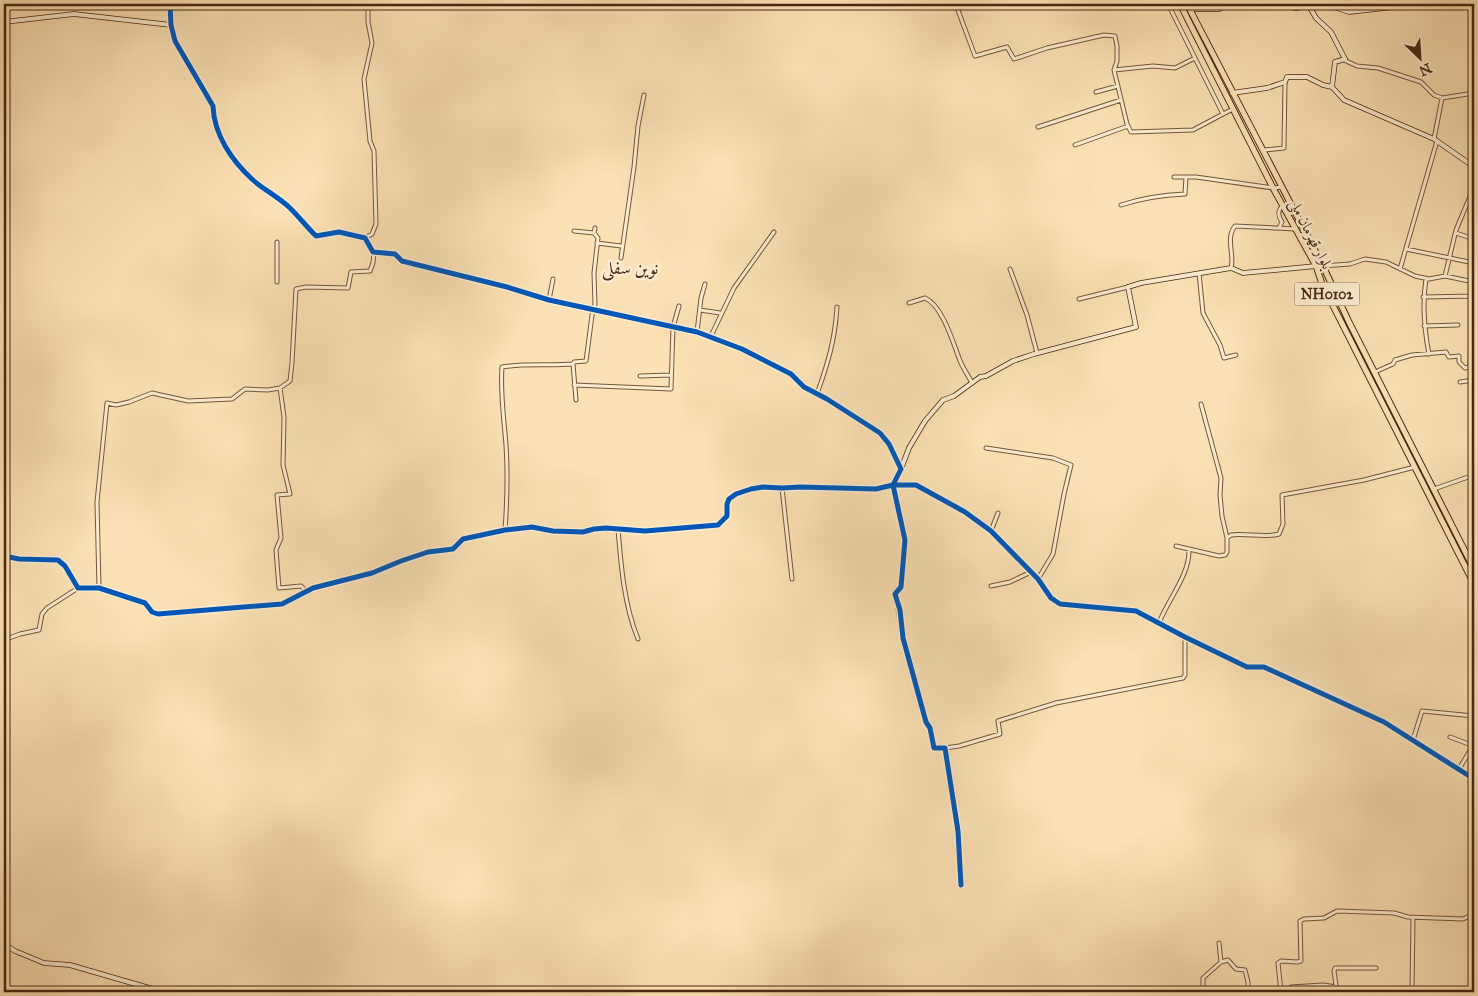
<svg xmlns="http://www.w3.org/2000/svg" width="1478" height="996" viewBox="0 0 1478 996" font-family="'IM FELL Great Primer',Amiri,serif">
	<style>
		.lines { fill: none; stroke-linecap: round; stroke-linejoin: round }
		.street-casing { stroke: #75553c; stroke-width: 5 }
		.secondary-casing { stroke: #482613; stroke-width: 5.5 }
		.highway-casing { stroke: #482613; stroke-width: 7 }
		.street { stroke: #fceccf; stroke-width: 3 }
		.secondary { stroke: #fceccf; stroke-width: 4 }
		.highway { stroke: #fbe1b5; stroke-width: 5 }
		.cycleway-casing { stroke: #fceccf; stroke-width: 8 }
		.cycleway { stroke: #0057b8; stroke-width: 5 }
		.labels { text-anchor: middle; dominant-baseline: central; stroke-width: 5; stroke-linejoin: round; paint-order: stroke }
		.shield { fill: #fceccf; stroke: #7e614b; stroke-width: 1 }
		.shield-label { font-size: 14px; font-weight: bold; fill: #482613 }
		.street-label { font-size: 15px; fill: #482613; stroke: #fceccf }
		.quarter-label { font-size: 18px; fill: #482613; stroke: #fceccf }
	</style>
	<rect width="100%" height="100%" fill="#fbe1b5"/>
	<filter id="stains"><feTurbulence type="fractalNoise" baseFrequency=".004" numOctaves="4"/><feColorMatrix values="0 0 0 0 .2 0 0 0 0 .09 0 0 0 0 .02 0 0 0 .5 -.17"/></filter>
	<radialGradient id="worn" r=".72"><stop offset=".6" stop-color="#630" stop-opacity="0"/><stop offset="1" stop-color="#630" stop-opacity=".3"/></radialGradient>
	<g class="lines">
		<g class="street-casing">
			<path id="street" d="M944,4H945
				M951,4L956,5L975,56L1007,47L1014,59L1047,48L1104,35L1115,36L1117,46V61L1114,70L1127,124L1131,132L1193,130L1223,114
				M1168,4L1223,114L1233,109
				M1345,59L1346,61L1357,66L1378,68L1421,82L1434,95L1442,98L1474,93
				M1114,70L1153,66L1175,68L1195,58
				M1096,92L1118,86
				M1038,127L1121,100
				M1434,139L1442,98
				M1075,145L1128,126
				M1264,150L1284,148L1285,82
				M1174,177H1196L1273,188L1282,187
				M1121,205C1142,198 1163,195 1185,194L1186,177
				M1279,228L1282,222C1278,216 1277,211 1283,205
				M574,231L594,233
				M1456,233L1474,239
				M365,238L372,234L376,224L374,151L370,141L364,79L372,43L368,22V4
				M277,242V282
				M597,243L621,246
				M1406,249L1474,263
				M621,258L634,167L638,126L644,95
				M1322,266L1350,264L1365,259L1386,262L1415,276L1429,279L1445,276L1474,282
				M1231,268C1235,255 1225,239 1235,226L1296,229
				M1010,269L1027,315L1037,353
				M1400,269L1437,141
				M1199,273L1203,313L1220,345L1224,358L1236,355
				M1445,276L1456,230L1474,187
				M1426,279C1422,304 1424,328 1429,354
				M1474,296L1471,324L1470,367H1474
				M1423,297L1474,296
				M1079,299L1128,287
				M549,300L553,279
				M909,303L925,298C942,305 953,342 959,358C962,367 968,375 972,383
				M700,310L720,313
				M1424,326L1458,325
				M697,332L701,298L705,284
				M711,336L734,288L774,232
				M573,364L576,400
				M1375,372L1393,364L1395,360L1412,355L1446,352L1449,357L1459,356V362L1465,368L1470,367
				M640,376L671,375
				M1460,382L1474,380
				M574,385L671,389L673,327L679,306
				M280,388L284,417L283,465L290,494L277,495L281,538L276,550L279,588L301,586L306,591
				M817,394C828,363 835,340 837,307
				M1201,404L1221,478L1220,495L1222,516L1227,538
				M986,448L1053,458L1071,465L1064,494L1053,554L1038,579
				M782,488L792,579
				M1434,489L1474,475
				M618,529C621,565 624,605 638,639
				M505,530C507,502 508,473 506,445C504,419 500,393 502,367C525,363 550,366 573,364L574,362L586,361L593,308L595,305L594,273L598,238L594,233L595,228
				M991,531L998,513
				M1176,546L1219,556L1225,555L1227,552V538L1231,535C1245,533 1266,538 1279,534L1283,524L1282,495L1364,480L1415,467
				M4,556L19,559L58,560L65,566L78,588H99L145,603L152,612L158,614L282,604L313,588L372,573L401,561L428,552L453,549L463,539L505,530L532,527L553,531L583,532L594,529L606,528L645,531L718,525L727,516V504L729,499L736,494L751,489L763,487L782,488L801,487L876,489L893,485L905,540L901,587L895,594C899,609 900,624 903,639C910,667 918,694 926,722L930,728L934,748H945L958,831L961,885
				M991,586L1010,582L1031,572
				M99,588L97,502L107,403L116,405L129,402L152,393L188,401L232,399L245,389L268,390L280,388L290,381L292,363L296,289L306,287L348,288L351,272L370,271L373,263L374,252
				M1159,623C1168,599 1190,575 1189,549
				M4,640L20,634L39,630L42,614L47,608L78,588
				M1450,737L1474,746
				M1413,740L1422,711L1474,716
				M945,748L959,746L1000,734L998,721L1056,703L1183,678L1185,675V637
				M1459,769L1474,744
				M1221,962L1228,960L1236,969L1245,970L1248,982V992
				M1291,987L1323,985L1337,987
				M1203,992V978L1221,962L1219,943
				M1281,992L1278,963L1281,961L1297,962L1301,961L1300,921L1304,919L1324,918L1337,911L1394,913L1408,917L1463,919L1474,914
				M1337,992L1334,971L1335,968H1376
				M1412,992L1413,917"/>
		</g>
		<g class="secondary-casing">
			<path id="secondary" d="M170,4L171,25L175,41L213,106C214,135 232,161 253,180C264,190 279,197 290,208C299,217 307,227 316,236L339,232L365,238L373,252L395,254L402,261L507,287L549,300L697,332L742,349L791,374L804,387L827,399L880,433L889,444L901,469L893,485H916L965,512L980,522L991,531L1038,579L1051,598L1060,604L1136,611L1185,637L1247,667H1264L1384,722L1474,779
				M1274,4L1296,8L1308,6L1334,7L1349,12L1420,4
				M1309,6L1316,18L1331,32L1345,59L1335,62L1332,87
				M1190,9H1219L1229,4
				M4,22L74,14L171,25
				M1232,93L1267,88L1285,82L1287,77H1307L1323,85L1332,87L1344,100L1434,139L1470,164L1474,165
				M901,469L909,448L925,421L943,400L954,396L980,377L986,376L1013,361L1034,354L1136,327L1128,287L1141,283L1231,268L1243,273L1316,266
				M4,944L15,951L44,963L70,965L163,992"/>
		</g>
		<g class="highway-casing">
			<path id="highway" d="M1180,4L1273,188L1316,266L1322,284L1474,584
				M1187,4L1323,266L1348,320L1474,569"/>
		</g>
		<use href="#street" class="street"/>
		<use href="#secondary" class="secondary"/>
		<use href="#highway" class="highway"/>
		<g class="cycleway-casing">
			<path id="cycleway" d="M170,4L171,25L175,41L213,106C214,135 232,161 253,180C264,190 279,197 290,208C299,217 307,227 316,236L339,232L365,238L373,252L395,254L402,261L507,287L549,300L697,332L742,349L791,374L804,387L827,399L880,433L889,444L901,469L893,485L905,540L901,587L895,594L900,610L903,638L926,722L930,728L934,748H945L958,831L961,885
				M4,556L19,559L58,560L65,566L78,588H99L145,603L152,612L158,614L282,604L313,588L372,573L401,561L428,552L453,549L463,539L505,530L532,527L553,531L583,532L594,529L606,528L645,531L718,525L727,516V504L729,499L736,494L751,489L763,487L782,488L801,487L876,489L893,485H916L965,512L991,531L1038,579L1051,598L1060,604L1136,611L1185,637L1247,667H1264L1384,722L1474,779"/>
		</g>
		<use href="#cycleway" class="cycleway"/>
	</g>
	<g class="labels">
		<rect class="shield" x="1294.5" y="282.5" width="65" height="23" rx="4"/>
		<g class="shield-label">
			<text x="1327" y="294">NH0102</text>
		</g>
		<g class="street-label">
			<text transform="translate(1311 234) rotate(63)">بلوار قهرمان ملی</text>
		</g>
		<g class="quarter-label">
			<text x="630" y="268">نوین سفلى</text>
		</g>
	</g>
	<rect width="1478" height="996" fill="none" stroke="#fbe1b5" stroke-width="20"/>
	<rect x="5" y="5" width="1468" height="986" fill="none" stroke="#482613" stroke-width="2.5"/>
	<rect x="10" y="10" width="1458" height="976" fill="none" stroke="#482613"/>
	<g transform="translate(1420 58) rotate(155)" stroke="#fceccf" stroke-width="4" paint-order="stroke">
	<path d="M0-4L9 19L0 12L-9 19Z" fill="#482613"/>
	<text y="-8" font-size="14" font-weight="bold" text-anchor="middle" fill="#482613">N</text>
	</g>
	<rect width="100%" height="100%" filter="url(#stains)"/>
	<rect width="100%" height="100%" fill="url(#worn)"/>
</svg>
